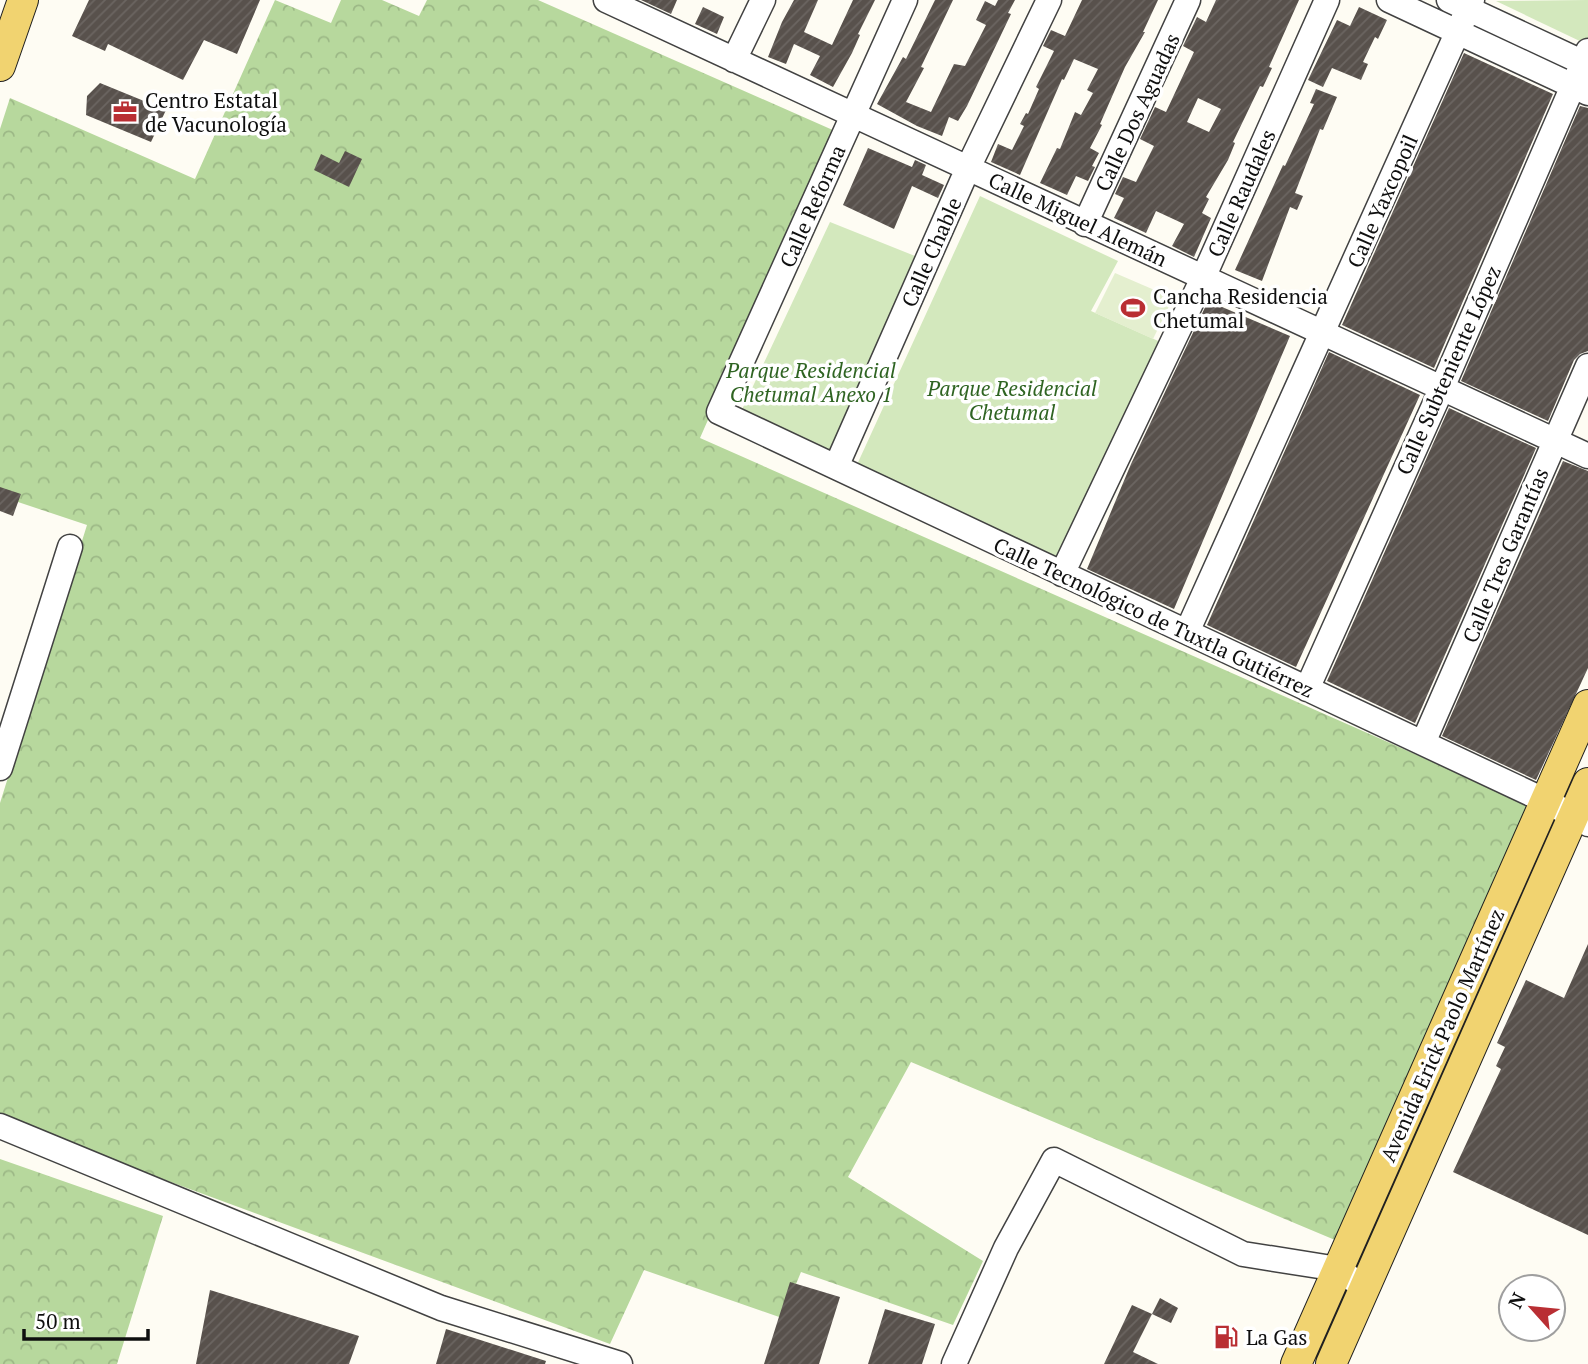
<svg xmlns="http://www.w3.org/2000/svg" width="1588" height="1364" viewBox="0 0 1588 1364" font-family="'PT Serif',serif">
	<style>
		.grass { fill: #d3e8bd }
		.forest { fill: url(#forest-crowns) }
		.pitch { fill: #e4efcf }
		.building { fill: url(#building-hatch); fill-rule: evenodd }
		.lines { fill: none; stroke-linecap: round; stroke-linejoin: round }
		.minor-casing { stroke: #424242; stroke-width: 27 }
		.major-casing { stroke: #202020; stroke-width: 32 }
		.minor { stroke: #fff; stroke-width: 24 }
		.major { stroke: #f1d370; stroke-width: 30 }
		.labels { text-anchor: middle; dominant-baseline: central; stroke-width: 7; stroke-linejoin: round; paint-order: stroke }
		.poi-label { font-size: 21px; fill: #0f0f0f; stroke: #fff; text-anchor: start }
		.street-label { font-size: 21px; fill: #0f0f0f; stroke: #fff }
		.park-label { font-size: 21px; font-style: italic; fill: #2f6422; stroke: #fff }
	</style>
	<defs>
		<pattern id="forest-crowns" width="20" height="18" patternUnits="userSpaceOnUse" patternTransform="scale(1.75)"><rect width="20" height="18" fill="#b7d89d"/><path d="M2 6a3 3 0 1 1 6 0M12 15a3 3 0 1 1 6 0" fill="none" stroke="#9cb886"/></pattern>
		<pattern id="building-hatch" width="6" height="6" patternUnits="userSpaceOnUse" patternTransform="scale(1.75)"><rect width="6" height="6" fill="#58514c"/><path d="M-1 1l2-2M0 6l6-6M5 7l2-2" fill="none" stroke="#6b6561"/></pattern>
	</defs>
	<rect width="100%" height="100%" fill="#fefcf3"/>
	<path class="grass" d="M1588,0V39L1586,44L1496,1Z
		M980,196L1118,261L1091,311L1165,344L1060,568L855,469Z
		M830,222L920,258L833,460L739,416Z"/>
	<path class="forest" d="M275,0L331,23L341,0H382L419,16L427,0H538L835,131L700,438L1528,804L1335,1240L911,1062L848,1177L983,1261L953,1325L801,1272L782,1318L644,1270L610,1344L0,1119V803L87,525L0,496V129L10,98L195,179Z
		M0,1159L163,1216L117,1364H0Z"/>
	<path class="pitch" d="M1115,273L1173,298L1153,339L1095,313Z"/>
	<path class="building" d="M89,0H260L237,54L204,40L183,80L108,44L105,51L72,36Z
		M641,0H677L671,14Z
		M794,0H818L804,32L832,45L853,0H875L858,34L860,35L852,53L833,87L810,75L820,56L794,44L786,64L768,57L782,22Z
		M935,0H953L921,67L924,68L906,102L931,112L954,64L965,66L986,25L976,20L985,1L995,6L998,0H1015L1008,13L1011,14L967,106L958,121L949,117L942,136L917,126L877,104L903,57L906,59Z
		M1082,0H1158L1143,32H1145L1125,67L1100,124L1102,125L1090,148L1099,153L1092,166L1095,167L1088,181L1076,176L1067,195L1040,183L1057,148L1060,149L1075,112L1081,115L1093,93L1087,90L1098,69L1074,59L1064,80L1062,79L1020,175L991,162L998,144L1012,150L1024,126L1020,124L1026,113L1028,114L1039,89L1036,87L1054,51L1043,46L1051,30L1065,36Z
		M1216,0H1299L1269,67L1272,68L1263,87L1260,86L1233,142L1235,143L1228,160L1206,197L1209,199L1202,213L1211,218L1194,257L1172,246L1184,224L1156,211L1146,233L1114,218L1124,198L1115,194L1123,177L1136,182L1154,146L1140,139L1155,107L1166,112L1194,52L1183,46L1197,17L1206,22ZM1198,98L1221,109L1209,132L1187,122Z
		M703,7L724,17L717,34L695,24Z
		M1359,7L1387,20L1378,39L1375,37L1363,62L1368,64L1361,80L1332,68L1323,87L1308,80L1337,20L1350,26Z
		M1464,53L1553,94L1434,368L1342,325Z
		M100,83L166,110L151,142L86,115L87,96Z
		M1316,89L1337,97L1323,130L1320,129L1295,193L1303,196L1297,210L1290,207L1262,281L1235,270L1283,165L1285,166L1314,104L1310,103Z
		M1580,106L1588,108V351L1580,354L1574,360L1548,421L1461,381Z
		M868,148L912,167L915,160L926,165L922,175L944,185L938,198L912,186L894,229L843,205Z
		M345,151L362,159L349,187L314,170L321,154L339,163Z
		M1208,301L1290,336L1174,609L1087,569L1131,464Z
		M1329,352L1420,395L1296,667L1207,625Z
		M1449,408L1536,448L1415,723L1327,681Z
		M1563,461L1588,471V668L1536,780L1442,736Z
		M0,487L21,494L13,516L0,511Z
		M1588,944V1235L1453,1172L1501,1069L1496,1066L1505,1047L1497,1043L1526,980L1564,998Z
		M790,1282L840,1297L819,1364H764Z
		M210,1290L359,1336L349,1364H196Z
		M1160,1298L1178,1308L1171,1323L1152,1314Z
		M1132,1305L1152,1314L1133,1352L1158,1364H1104Z
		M885,1309L935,1324L922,1364H868Z
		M446,1329L546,1361L545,1364H436Z"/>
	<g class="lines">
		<g class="minor-casing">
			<path id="minor" d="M606,0L1588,456
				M905,0L719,412L1546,801L1588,824
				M1389,0L1588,93
				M1449,0L1588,65
				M734,60L763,0
				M1085,224L1188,0
				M836,467L968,168L1049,0
				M1062,574L1203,278L1327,0
				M1187,632L1472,0
				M1307,689L1442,388L1588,51
				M1423,743L1588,366
				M0,768L70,547
				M0,1126L441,1308L620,1364
				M954,1364L1006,1248L1054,1160L1243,1254L1338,1269L1352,1279"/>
		</g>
		<g class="major-casing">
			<path id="major" d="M0,66L23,0
				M1296,1364L1588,705
				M1331,1364L1588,783"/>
		</g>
		<use href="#minor" class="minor"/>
		<use href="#major" class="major"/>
	</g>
	<defs>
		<g id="office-bare" transform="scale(1.89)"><path d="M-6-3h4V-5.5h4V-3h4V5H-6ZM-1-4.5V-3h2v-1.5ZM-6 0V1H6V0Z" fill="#b92e33" stroke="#fff" stroke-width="2.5" paint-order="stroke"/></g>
		<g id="stadium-bare" transform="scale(1.89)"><path d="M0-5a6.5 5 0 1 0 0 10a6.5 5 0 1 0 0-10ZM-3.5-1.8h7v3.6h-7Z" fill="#b92e33" stroke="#fff" stroke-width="2.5" paint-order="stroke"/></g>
		<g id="fuel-bare" transform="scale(1.89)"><path d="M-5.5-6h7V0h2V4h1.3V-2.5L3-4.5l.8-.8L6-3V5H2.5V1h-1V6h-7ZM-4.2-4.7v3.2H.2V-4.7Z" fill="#b92e33" stroke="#fff" stroke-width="2.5" paint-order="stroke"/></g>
	</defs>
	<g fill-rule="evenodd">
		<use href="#office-bare" x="125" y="112"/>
		<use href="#stadium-bare" x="1133" y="308"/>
		<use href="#fuel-bare" x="1226" y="1337"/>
	</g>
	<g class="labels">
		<g class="poi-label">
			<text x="145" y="100">Centro Estatal<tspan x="145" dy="24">de Vacunología</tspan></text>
			<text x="1153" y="296">Cancha Residencia<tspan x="1153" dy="24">Chetumal</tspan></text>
			<text x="1246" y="1337">La Gas</text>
		</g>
		<g class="street-label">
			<text transform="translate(1137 112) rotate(-65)">Calle Dos Aguadas</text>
			<text transform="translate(1241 193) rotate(-66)">Calle Raudales</text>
			<text transform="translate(1382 201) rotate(-66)">Calle Yaxcopoil</text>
			<text transform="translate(812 206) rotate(-66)">Calle Reforma</text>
			<text transform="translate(1078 219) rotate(25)">Calle Miguel Alemán</text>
			<text transform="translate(931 252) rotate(-66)">Calle Chable</text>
			<text transform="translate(1448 370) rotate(-66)">Calle Subteniente López</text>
			<text transform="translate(1505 555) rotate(-67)">Calle Tres Garantías</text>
			<text transform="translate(1154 617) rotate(25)">Calle Tecnológico de Tuxtla Gutiérrez</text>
			<text transform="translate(1442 1035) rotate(-66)">Avenida Erick Paolo Martínez</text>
		</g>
		<g class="park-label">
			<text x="811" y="370">Parque Residencial<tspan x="811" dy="24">Chetumal Anexo 1</tspan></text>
			<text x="1012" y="388">Parque Residencial<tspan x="1012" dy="24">Chetumal</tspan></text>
		</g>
	</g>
	<g transform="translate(1532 1308) rotate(297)"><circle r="33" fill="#ffffff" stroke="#9f9f9f" stroke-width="2"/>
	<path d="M0-5L12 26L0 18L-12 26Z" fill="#b92e33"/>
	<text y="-10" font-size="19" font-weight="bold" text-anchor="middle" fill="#0f0f0f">N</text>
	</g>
	<path d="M24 1329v10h124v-10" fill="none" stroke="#0f0f0f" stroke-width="3.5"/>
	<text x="35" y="1329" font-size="21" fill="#0f0f0f" stroke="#ffffff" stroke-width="5" paint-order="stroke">50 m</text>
</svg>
